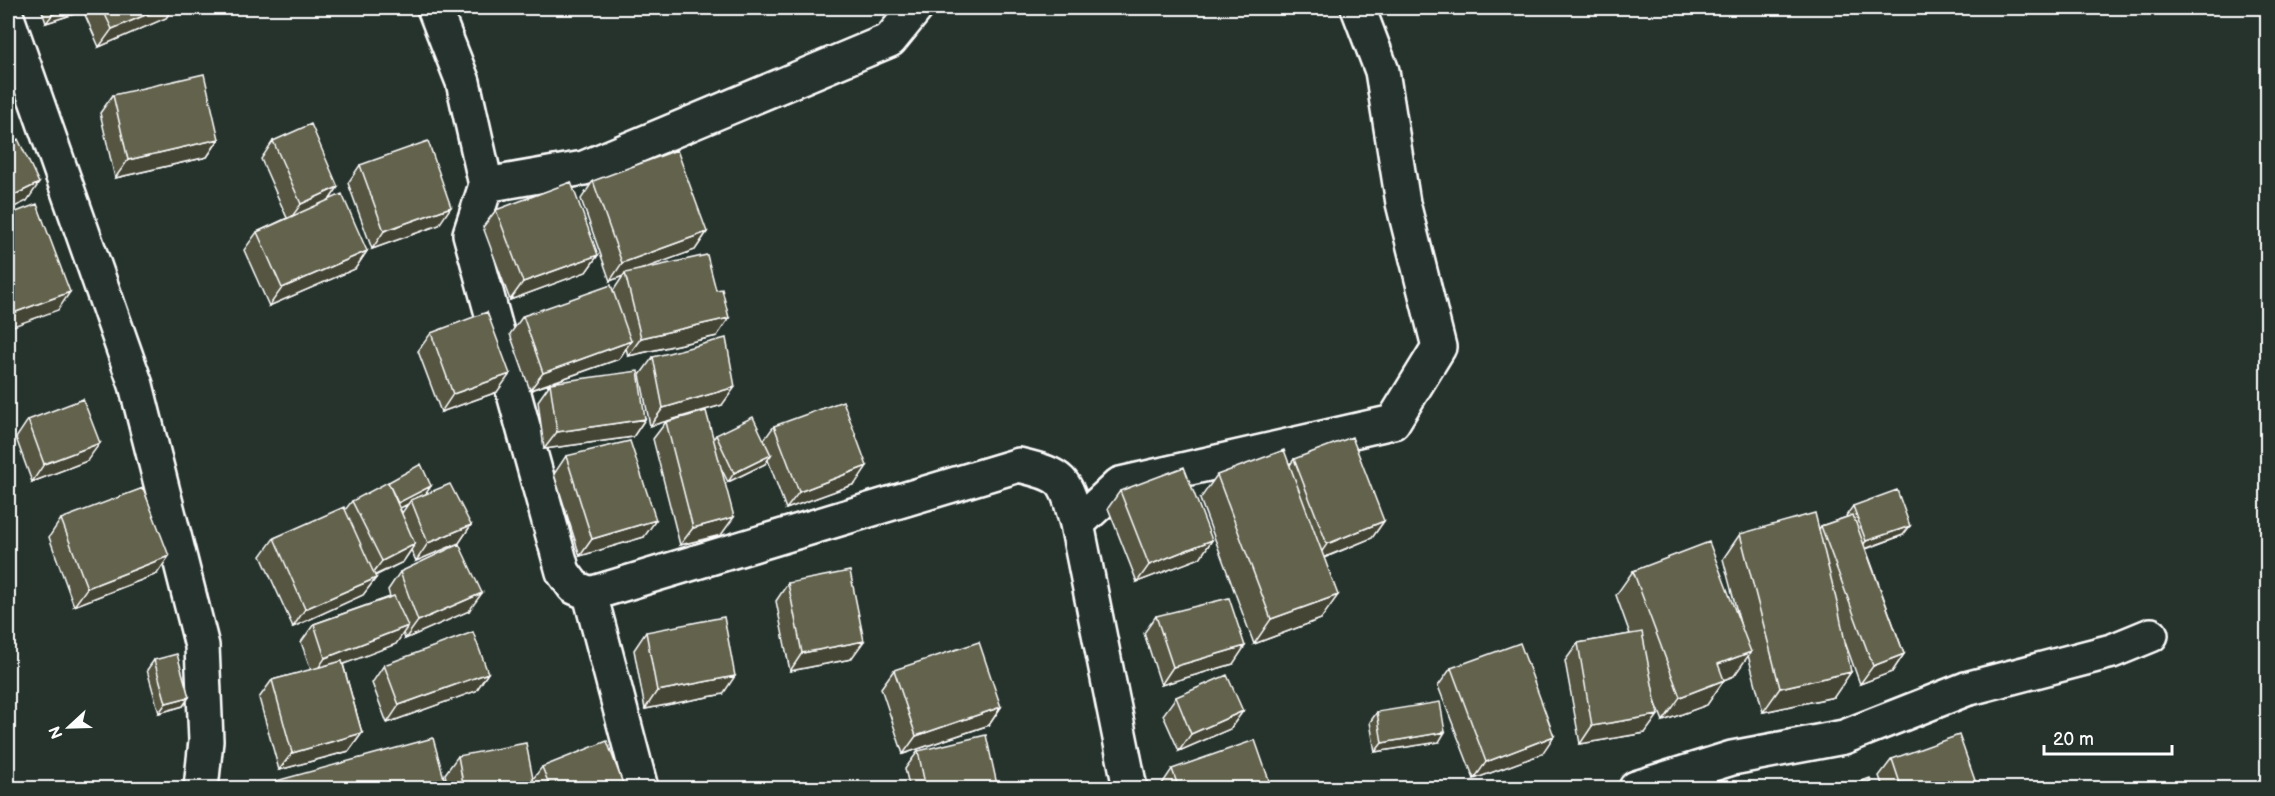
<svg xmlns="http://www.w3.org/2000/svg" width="2275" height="796" viewBox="0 0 2275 796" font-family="'Balsamiq Sans',sans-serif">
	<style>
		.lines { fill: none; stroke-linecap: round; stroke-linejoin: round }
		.minor-casing { stroke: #fff; stroke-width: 38 }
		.minor { stroke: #26332d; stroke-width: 33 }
		.wall { fill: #545442; stroke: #fff; stroke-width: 1.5; fill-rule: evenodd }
		.shaded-wall { fill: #454536; stroke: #fff; stroke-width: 1.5 }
		.building { fill: #62624d; stroke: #fff; stroke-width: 1.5 }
	</style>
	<rect width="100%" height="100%" fill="#26332d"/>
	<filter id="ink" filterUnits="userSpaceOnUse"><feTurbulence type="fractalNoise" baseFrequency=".0167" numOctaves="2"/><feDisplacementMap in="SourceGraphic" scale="12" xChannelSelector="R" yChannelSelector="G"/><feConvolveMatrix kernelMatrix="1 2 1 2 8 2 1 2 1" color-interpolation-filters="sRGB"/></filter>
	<g filter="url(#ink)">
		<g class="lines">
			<g class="minor-casing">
				<path id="minor" d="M434,8L463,82L486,185L470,234L563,572L574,587L590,594L1019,465C1065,476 1065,479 1077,524L1130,788
					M8,20L136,385L202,646L206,741L201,788
					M486,185L584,168L890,40L916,8
					M1077,524L1120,484L1393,422L1439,347L1403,203L1382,71L1358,8
					M590,594L641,788
					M1636,788L1732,758L1844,737L1966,689L2112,651L2151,635"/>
			</g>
			<use href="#minor" class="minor"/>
		</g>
		<path class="wall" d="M41,8H81L77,13L46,23Z
			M82,8H173L166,18L99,47Z
			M113,95L219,139L207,157L115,178L100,113Z
			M273,141L338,187L330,199L367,251L355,269L269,306L244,250L257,232L287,218L261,159Z
			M360,165L439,225L372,249L348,183Z
			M593,181L707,232L695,250L639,270L717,336L628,356L626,348L619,359L551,383L645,419L633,437L544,449L538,401L550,384L530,390L510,334L523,316L613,291L623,276L610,281L581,199Z
			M496,210L598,255L586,272L510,300L483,227Z
			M431,333L497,392L441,412L418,351Z
			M653,357L722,405L650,426L640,375Z
			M28,420L87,461L32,482L16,438Z
			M666,422L713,439L716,435L764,440L774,426L855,484L786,509L768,460L765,464L728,482L721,468V535L680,545L653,439Z
			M566,456L644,537L580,556L554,474Z
			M1294,459L1384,521L1372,538L1324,558L1321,619L1254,644L1200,499L1217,475L1290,465Z
			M1120,491L1212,540L1200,558L1137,582L1108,508Z
			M426,494L471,525L459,543L416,561L411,550L403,562L375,576L376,578L363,595L293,627L261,556L274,538L345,510L352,501ZM408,504L402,513L400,508Z
			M1853,506L1903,535L1866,549L1904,654L1892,672L1860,684L1846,645L1834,697L1763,712L1748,655L1734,676L1724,680L1707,705L1663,721L1655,701L1645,733L1580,744L1565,661L1578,643L1630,634L1616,595L1633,571L1740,623L1723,559L1740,534L1819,529L1821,526L1847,517L1846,516Z
			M61,519L157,574L74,606L49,537Z
			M400,572L469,611L405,639L403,633L396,644L343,664L362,733L349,751L279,770L259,698L272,680L311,670L301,642L314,624L390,597L388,590Z
			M788,583L851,659L790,671L776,601Z
			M1156,616L1233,664L1161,685L1144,633Z
			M646,632L723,694L645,709L634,650Z
			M154,660L189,697L183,706L159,713L147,670Z
			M384,665L488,673L476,691L387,723L372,683Z
			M1451,668L1542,754L1474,779L1438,686Z
			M894,670L1001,707L989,725L903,754L881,688Z
			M1176,697L1243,711L1230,729L1179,751L1163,715Z
			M1377,712L1439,742L1375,752L1370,722Z
			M918,751L998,789H910L905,769Z
			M458,756L533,779L542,767L625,789H448L445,774Z
			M1892,759L1978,789H1884L1879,776Z
			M1172,769L1272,789H1160V787Z
			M276,781L447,789H270Z"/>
		<path class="shaded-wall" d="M71,8H81L77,13L46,23L53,14Z
			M162,8H173L166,18L99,47L112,29Z
			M219,139L207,157L115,178L128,160Z
			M39,183L27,201L8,210V198Z
			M338,187L326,205L288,222L301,204Z
			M451,207L439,225L372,249L384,231Z
			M707,232L695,250L626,275L625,273L623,276L610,281L622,263Z
			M367,251L355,269L269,306L282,288Z
			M598,255L586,272L510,300L523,282Z
			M70,292L58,310L8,328V315Z
			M729,318L717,336L628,356L641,338Z
			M631,341L619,359L530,390L543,373Z
			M510,374L497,392L441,412L453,394Z
			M735,387L722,405L650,426L663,408Z
			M645,419L633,437L544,449L557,432Z
			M100,443L87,461L32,482L44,464Z
			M771,455L765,464L728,482L734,473Z
			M867,466L855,484L786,509L799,492Z
			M431,486L425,495L411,500L408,504L391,513L397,503Z
			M734,517L721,535L680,545L693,528Z
			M656,520L644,537L580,556L592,539Z
			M1384,521L1372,538L1315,561L1327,544Z
			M471,525L459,543L416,561L428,543Z
			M1910,526L1903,535L1859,551L1866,541Z
			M1212,540L1200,558L1137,582L1149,565Z
			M415,544L403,562L369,578L382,561Z
			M169,556L157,574L74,606L87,588Z
			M376,578L363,595L293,627L305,609Z
			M482,593L469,611L405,639L418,621Z
			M1338,595L1321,619L1254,644L1271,619Z
			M408,626L396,644L313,676L325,658Z
			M864,641L851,659L790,671L802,653Z
			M1245,646L1233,664L1161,685L1173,667Z
			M1751,652L1734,676L1701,688L1718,664Z
			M1904,654L1892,672L1860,684L1873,666Z
			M1851,672L1834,697L1763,712L1780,688Z
			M488,673L476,691L387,723L399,705Z
			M735,676L723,694L645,709L657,691Z
			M1724,680L1707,705L1663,721L1680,697Z
			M189,697L183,706L159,713L166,703Z
			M1001,707L989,725L903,754L916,736Z
			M1243,711L1230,729L1179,751L1191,734Z
			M1658,715L1645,733L1580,744L1592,726Z
			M1445,732L1439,742L1375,752L1382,743Z
			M362,733L349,751L279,770L292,753Z
			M1554,736L1542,754L1474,779L1486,762Z"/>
		<path class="building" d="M51,8H71L53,14Z
			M102,8H162L112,29Z
			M204,74L219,139L128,160L113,95Z
			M311,124L338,187L301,204L273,141Z
			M18,139L39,183L8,198V144Z
			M428,141L451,207L384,231L360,165Z
			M677,150L707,232L622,263L593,181Z
			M571,182L598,255L523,282L496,210Z
			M342,194L367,251L282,288L257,232Z
			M37,204L70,292L8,315V215Z
			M707,255L716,290L722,289L729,318L641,338L625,273Z
			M611,285L631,341L543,373L523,316Z
			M487,312L510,374L453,394L431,333Z
			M726,338L735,387L663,408L653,357Z
			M638,371L645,419L557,432L550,383Z
			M83,399L100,443L44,464L28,420Z
			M843,401L867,466L799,492L774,426Z
			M706,411L734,517L693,528L666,422Z
			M753,417L771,455L734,473L716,435Z
			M1352,437L1384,521L1327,544L1294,459Z
			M630,441L656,520L592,539L566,456Z
			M1284,450L1338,595L1271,619L1217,475Z
			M421,464L431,486L398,503L388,482L387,483Z
			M1184,467L1212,540L1149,565L1120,491Z
			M388,482L415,544L382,561L352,501Z
			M450,484L471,525L428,543L411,500Z
			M143,488L169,556L87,588L61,519Z
			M1897,490L1910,526L1866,541L1853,506Z
			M344,507L376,578L305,609L274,538Z
			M1815,513L1838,607L1851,672L1780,688L1740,534Z
			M1853,515L1904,654L1873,666L1821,526Z
			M1709,542L1751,652L1718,664L1724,680L1680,697L1633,571Z
			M459,544L482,593L418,621L400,572Z
			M850,571L864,641L802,653L788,583Z
			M394,596L408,626L325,658L314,624Z
			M1229,598L1245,646L1173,667L1156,616Z
			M724,617L735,676L657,691L646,632Z
			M473,632L488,673L399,705L384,665Z
			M1642,632L1658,715L1592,726L1578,643Z
			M979,642L1001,707L916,736L894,670Z
			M1520,643L1554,736L1486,762L1451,668Z
			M177,654L189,697L166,703L154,660Z
			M342,661L362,733L292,753L272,680Z
			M1227,675L1243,711L1191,734L1176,697Z
			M1440,702L1445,732L1382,743L1377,712Z
			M986,735L998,789H926L918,751Z
			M1959,735L1978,789H1902L1892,759Z
			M433,738L447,789H278L276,781Z
			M1255,740L1272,789H1179L1172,769Z
			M607,741L625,789H551L542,767Z
			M526,743L535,789H464L458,756Z
			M1870,778L1873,789H1840Z"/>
	</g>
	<rect width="2275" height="796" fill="none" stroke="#26332d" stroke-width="30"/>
	<rect x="15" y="15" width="2245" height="766" fill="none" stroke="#fff" stroke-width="2" filter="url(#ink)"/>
	<g transform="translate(69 727) rotate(248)" stroke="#26332d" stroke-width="4.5" paint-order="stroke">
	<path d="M0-4.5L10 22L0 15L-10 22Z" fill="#ffffff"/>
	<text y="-9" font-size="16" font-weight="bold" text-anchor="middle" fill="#ffffff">N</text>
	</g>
	<path d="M2044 745v9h128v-9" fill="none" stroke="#ffffff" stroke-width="3"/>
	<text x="2053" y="745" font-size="18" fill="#ffffff" stroke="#26332d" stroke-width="4.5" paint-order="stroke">20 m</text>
</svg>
